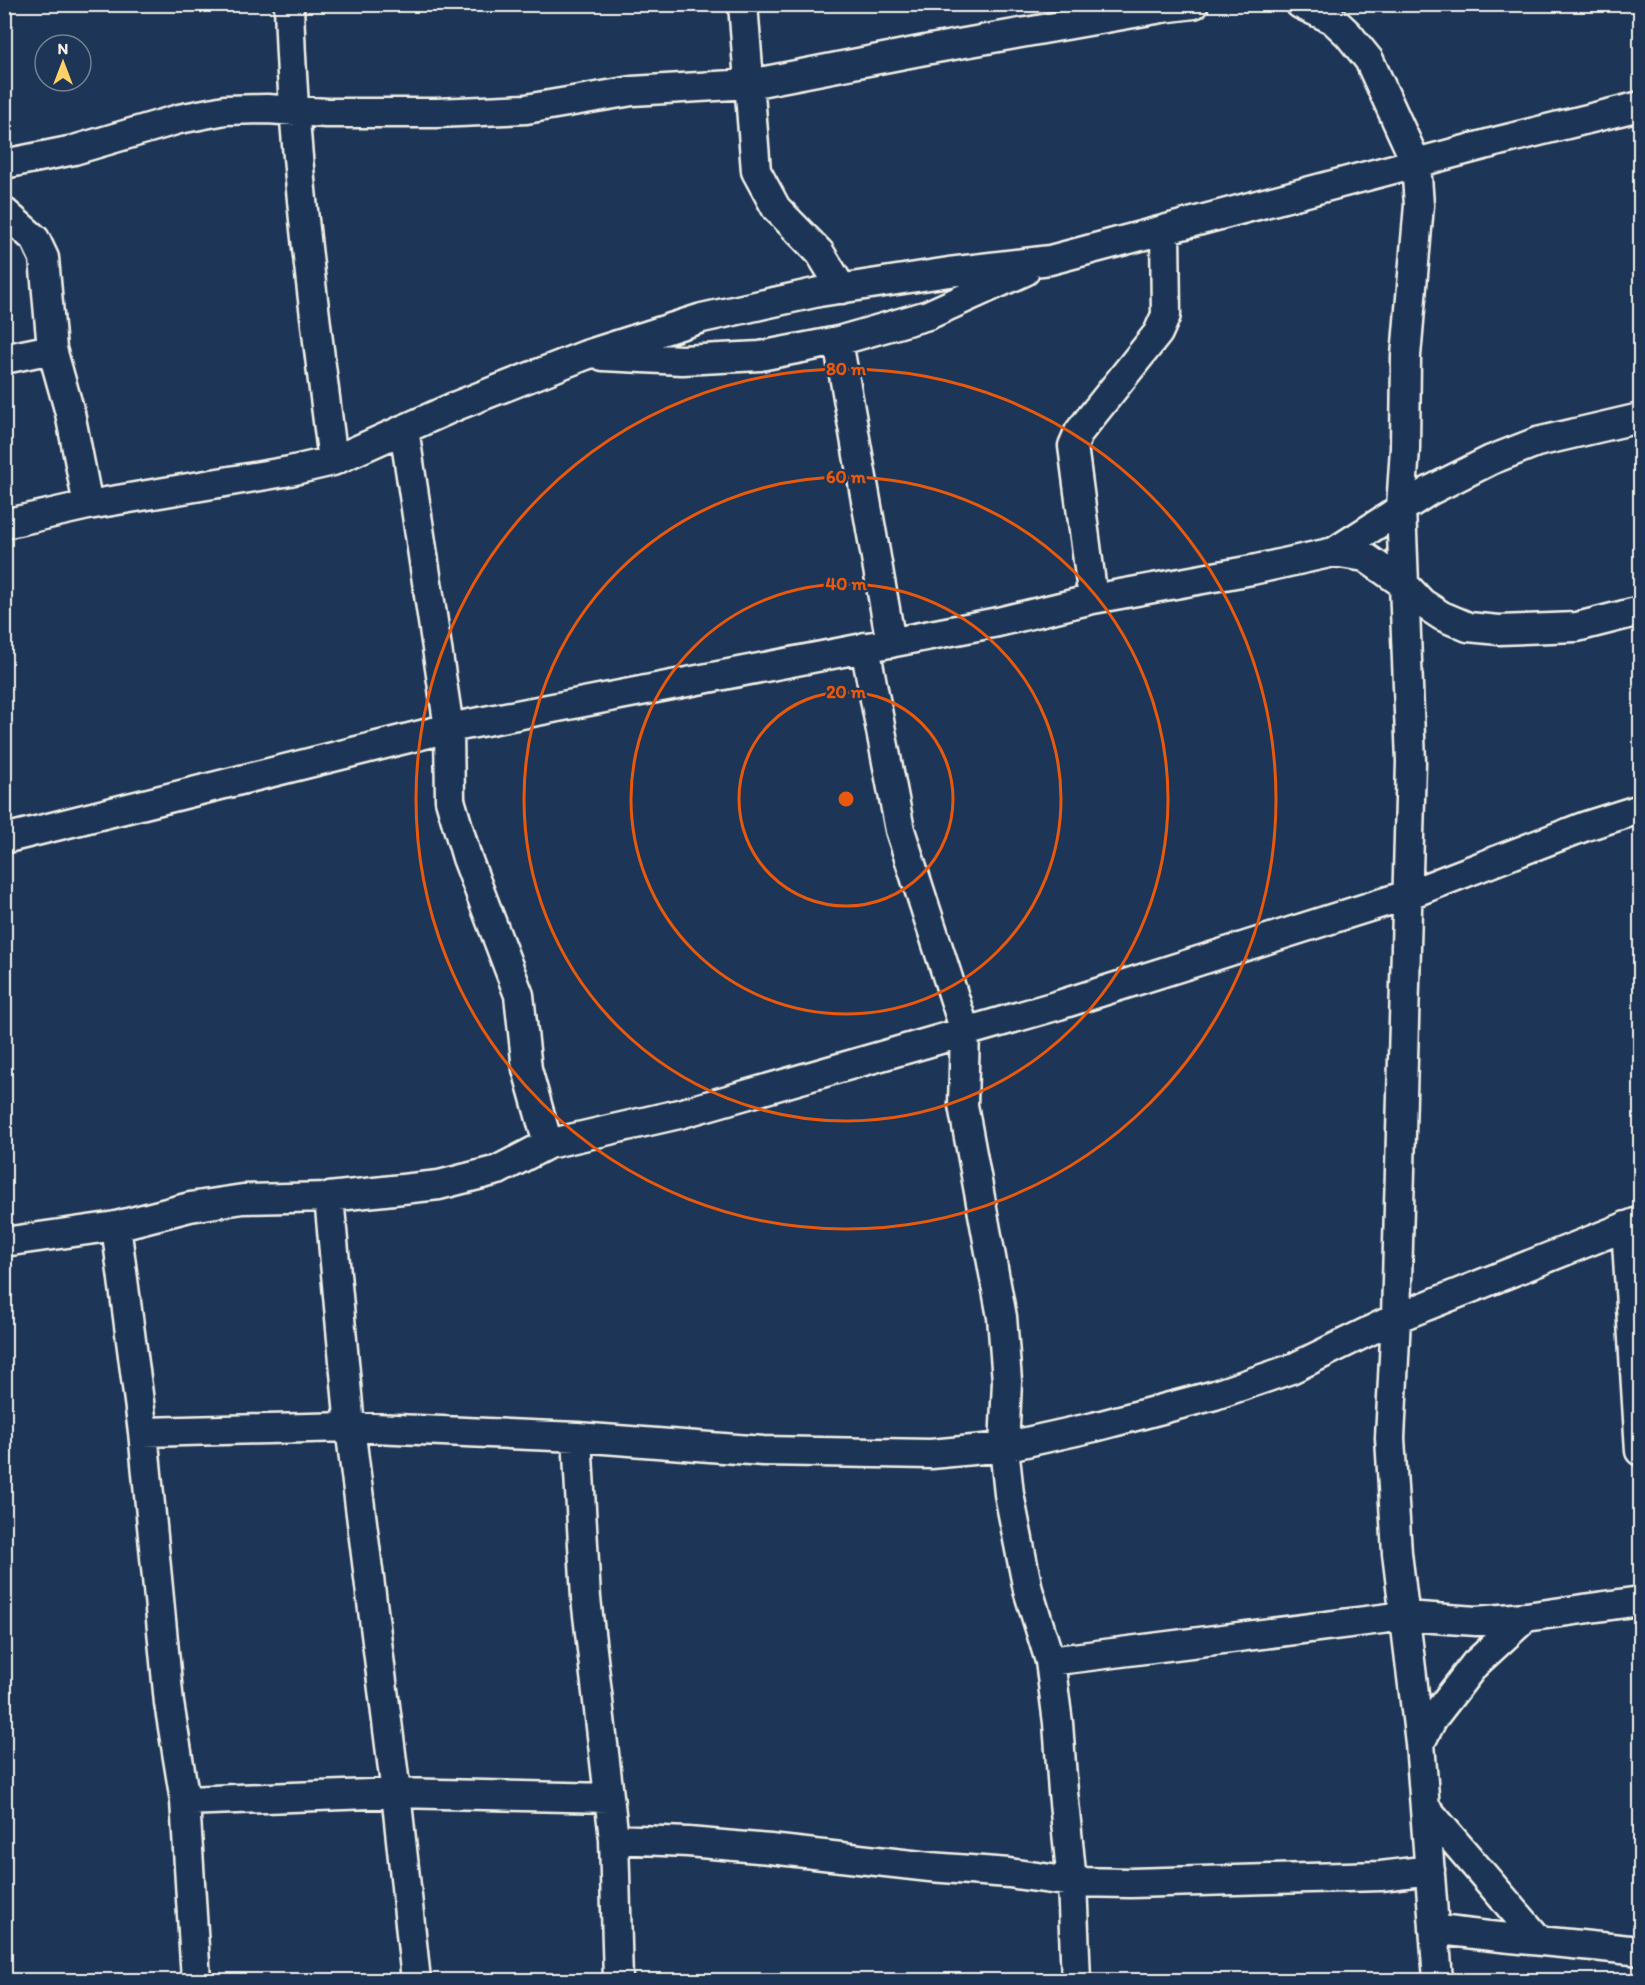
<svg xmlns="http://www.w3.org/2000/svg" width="1645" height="1985" viewBox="0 0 1645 1985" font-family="Itim,sans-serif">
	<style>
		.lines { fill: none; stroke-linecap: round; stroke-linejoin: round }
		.minor-casing { stroke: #f4f1e8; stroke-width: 33 }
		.minor { stroke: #1d3557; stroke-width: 28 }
		.ring { fill: none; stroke: #e8590c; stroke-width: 3 }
		.centre { fill: #e8590c; stroke: #1d3557; stroke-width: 3 }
		.ring-label { font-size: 18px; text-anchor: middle; font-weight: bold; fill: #e8590c; stroke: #1d3557; stroke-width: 4.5; stroke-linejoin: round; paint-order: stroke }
	</style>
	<rect width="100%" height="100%" fill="#1d3557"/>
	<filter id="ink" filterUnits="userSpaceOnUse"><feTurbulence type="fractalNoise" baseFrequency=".0167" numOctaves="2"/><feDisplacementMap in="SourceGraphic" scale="12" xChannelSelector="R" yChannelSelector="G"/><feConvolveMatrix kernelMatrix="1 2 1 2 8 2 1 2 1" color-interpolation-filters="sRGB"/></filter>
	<g filter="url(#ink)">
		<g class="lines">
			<g class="minor-casing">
				<path id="minor" d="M289,4C293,157 314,309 333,461
					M743,4L756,171L776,208L820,253L842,289
					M1300,4L1332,19L1348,34L1369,60L1416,163L1419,205L1406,356L1405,448L1401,508L1411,762L1396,1318L1390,1438L1397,1553L1420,1743L1438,1980
					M4,164L74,150L179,119L225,110L267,109L326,113H436L526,109L632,91L750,84L925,50L1162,8L1194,4
					M4,212L35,239L44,258L52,349L70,413L88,505
					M838,341L891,643
					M603,356L682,360L760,356L838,341L928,315L1025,271
					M4,359L52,349
					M404,429L449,728L450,800L467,858L519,995L527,1069L548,1144
					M4,524L88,505L290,471L333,461L456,406L586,355L702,318L819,292L949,272L1050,260L1499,141L1640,106
					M1334,552L1365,557L1405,585L1422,603L1442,616L1468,627L1499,630L1577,627L1640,611
					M1093,599L1073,446L1079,432L1158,333L1166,315L1165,230
					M865,647L900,830L965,1031L963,1105L1002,1317L1007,1381L1004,1447L1009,1494L1028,1590L1050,1661L1058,1723L1063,1792L1072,1882L1076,1980
					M4,839L449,728L998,622L1093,599L1252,570L1334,552L1429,491L1491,460L1537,442L1640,418
					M329,1197L350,1427L396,1793L416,1980
					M116,1226L143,1432L169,1703L185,1801L196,1980
					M1626,1226L1640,1451
					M4,1242L116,1226L190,1207L243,1199L329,1197L439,1185L498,1170L548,1144L679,1114L1059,1005L1407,895L1586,826L1640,809
					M143,1432L350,1427L577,1437L763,1451L931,1454L1004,1447L1094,1427L1215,1395L1291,1369L1396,1318L1640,1221
					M577,1437L586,1598L614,1839L618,1980
					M1050,1661L1405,1616L1476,1621L1526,1617L1640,1601
					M1420,1743L1433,1718L1475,1664L1526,1617
					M185,1801L396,1793L609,1798
					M1425,1807L1539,1940
					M614,1839L688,1842L770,1849L930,1867L1009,1873L1072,1882L1131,1883L1381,1876L1430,1870
					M1434,1929C1503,1939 1572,1943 1640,1951"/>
			</g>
			<use href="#minor" class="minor"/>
		</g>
	</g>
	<g class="ring">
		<circle cx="846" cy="799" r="107"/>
		<circle cx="846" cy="799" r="215"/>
		<circle cx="846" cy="799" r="322"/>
		<circle cx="846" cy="799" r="430"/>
	</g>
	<circle cx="846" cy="799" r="9" class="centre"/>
	<g class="ring-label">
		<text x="846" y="375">80 m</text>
		<text x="846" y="483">60 m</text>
		<text x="846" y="590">40 m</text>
		<text x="846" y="698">20 m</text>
	</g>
	<rect width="1645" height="1985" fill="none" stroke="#1d3557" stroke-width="24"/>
	<rect x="12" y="12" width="1621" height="1961" fill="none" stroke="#f4f1e8" stroke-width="2" filter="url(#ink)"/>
	<g transform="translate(63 63)"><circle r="28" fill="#1d3557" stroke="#738091" stroke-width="1.5"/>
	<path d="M0-4.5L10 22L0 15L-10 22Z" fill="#ffd166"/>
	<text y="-9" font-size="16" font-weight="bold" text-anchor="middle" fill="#f4f1e8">N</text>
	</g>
</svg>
